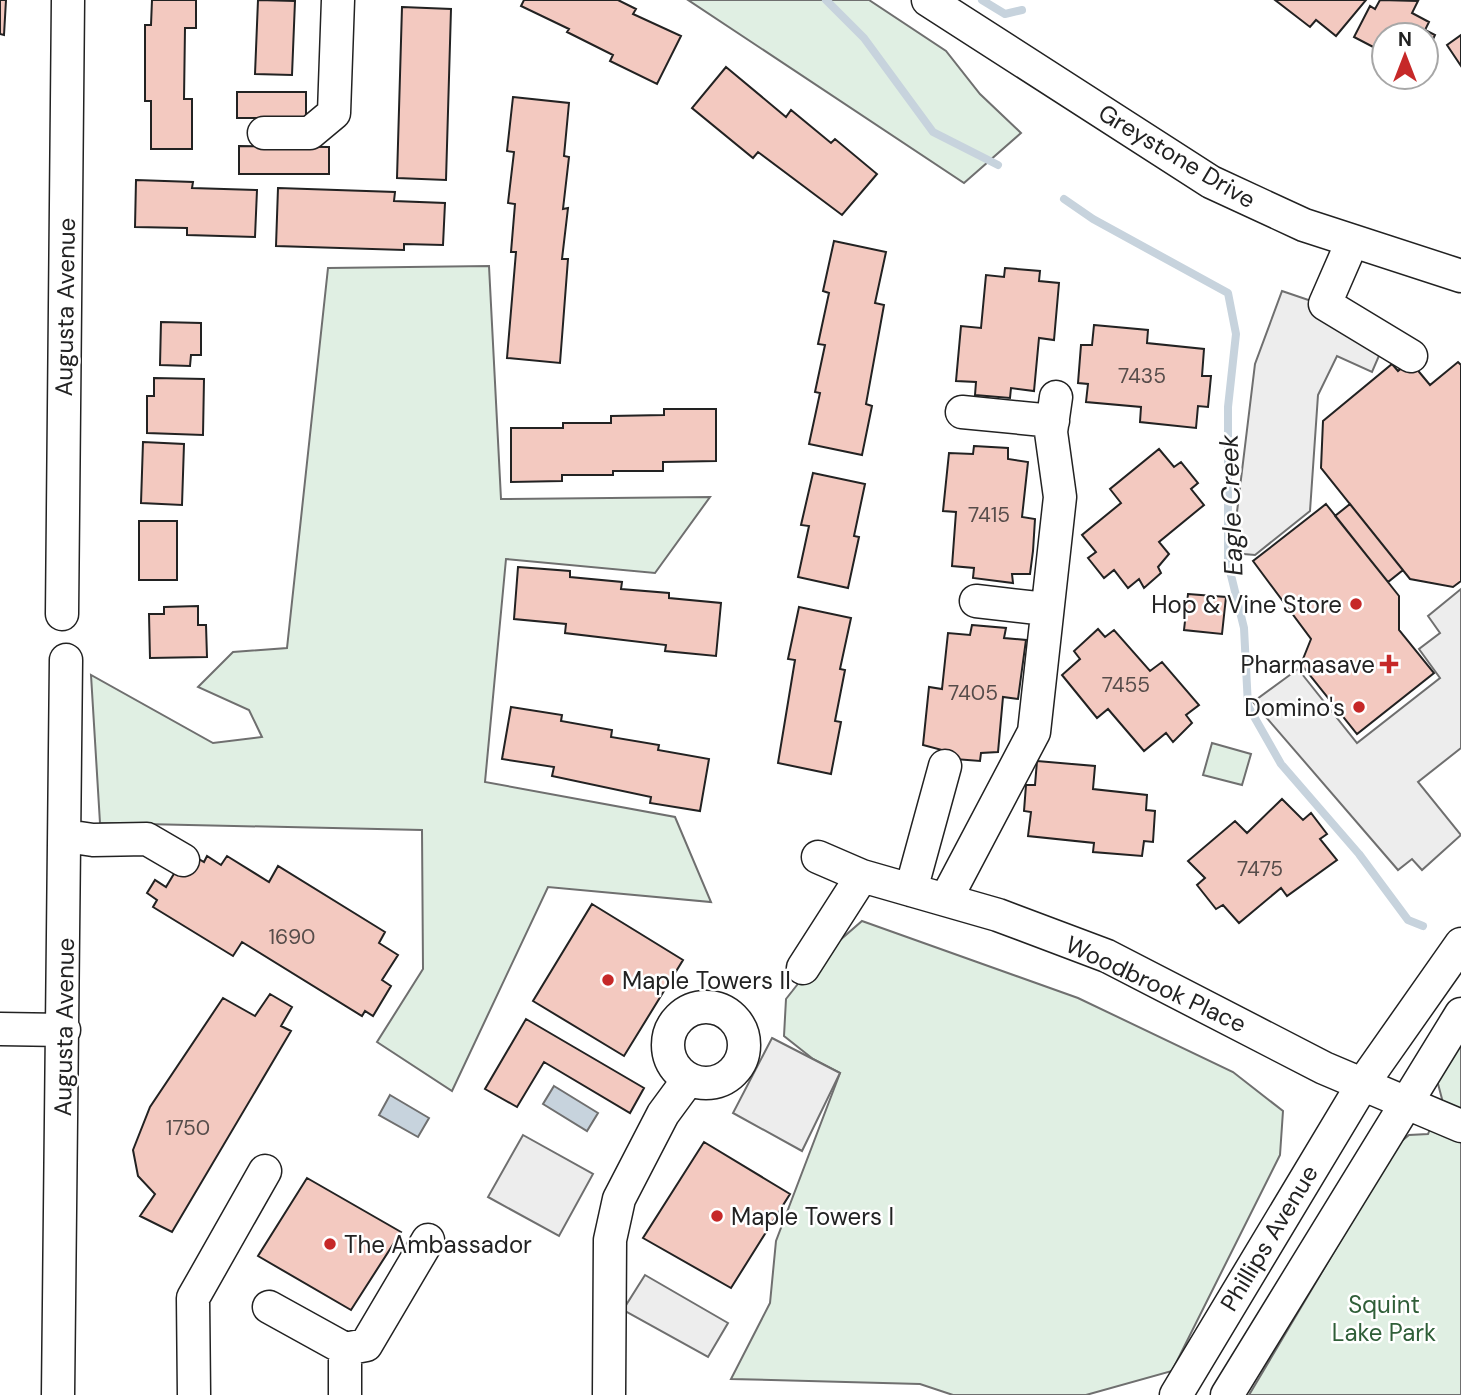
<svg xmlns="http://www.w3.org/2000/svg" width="1461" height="1395" viewBox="0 0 1461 1395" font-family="'DM Sans',sans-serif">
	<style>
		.green { fill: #e0efe3; stroke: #6f6f6f; stroke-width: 2 }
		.parking { fill: #ededed; stroke: #6f6f6f; stroke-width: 2 }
		.water { fill: #c7d3dd; stroke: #6f6f6f; stroke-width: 2 }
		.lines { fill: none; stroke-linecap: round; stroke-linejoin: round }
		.stream { stroke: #c7d3dd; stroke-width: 8 }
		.building { fill: #f3c9c0; stroke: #222; stroke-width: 2 }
		.minor-casing { stroke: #222; stroke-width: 35 }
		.minor { stroke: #fff; stroke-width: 32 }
		.poi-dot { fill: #c62828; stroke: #fff; stroke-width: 2.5 }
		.labels { text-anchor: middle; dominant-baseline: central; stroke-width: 5; stroke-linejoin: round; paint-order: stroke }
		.number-label { font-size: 21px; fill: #564c4a }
		.street-label { font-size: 24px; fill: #222; stroke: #fff }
		.poi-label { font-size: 24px; fill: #222; stroke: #fff; text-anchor: end }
		.park-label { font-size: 24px; fill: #2f5e38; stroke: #fff }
		.water-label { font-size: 26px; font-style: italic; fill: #222; stroke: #fff }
	</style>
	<rect width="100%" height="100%" fill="#fff"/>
	<path class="green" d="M688,0H869L946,51L980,94L1021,133L964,183Z
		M489,266L501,499L710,497L655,573L506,559L485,782L675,817L711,902L548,887L452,1091L377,1042L423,969L422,830L100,823L91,675L213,743L262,737L249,710L198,687L233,652L287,648L328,268Z
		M1212,743L1251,754L1242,785L1203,775Z
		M862,921L1078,998L1233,1072L1283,1111L1280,1155L1172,1371L1086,1395H953L920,1384L731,1379L770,1303L776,1241L840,1073L813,1059L784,1036L786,999L816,961Z
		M1461,1037V1395H1249L1398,1144L1409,1135L1428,1134L1442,1099L1437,1080Z"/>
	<path class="parking" d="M1282,291L1391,328L1372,372L1337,356L1318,395L1310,511L1255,555L1232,553L1255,364Z
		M1461,589V748L1418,782L1461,835L1422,870L1412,859L1398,870L1253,702L1298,669L1357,743L1440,678L1419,649L1440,633L1428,616Z
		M772,1038L840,1073L802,1151L733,1113Z
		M523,1135L593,1174L559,1236L488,1197Z
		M645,1275L728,1323L708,1357L623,1310Z"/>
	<path class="water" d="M554,1086L598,1113L587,1131L543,1104Z
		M390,1095L429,1118L418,1137L379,1115Z"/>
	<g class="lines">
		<path class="stream" d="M826,0L864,38L933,132L998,165
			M982,0L1005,14L1022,10
			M1064,199L1093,219L1228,293L1236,334L1228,407V563L1244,628L1248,706L1281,764L1359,854L1408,920L1423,926"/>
	</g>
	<path class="building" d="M0,0H6L4,35L0,34Z
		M152,0H196V28H185L184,99H192V149H151V101H145V25H151Z
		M258,0L295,1L292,75L255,74Z
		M524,0H618L636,9L633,14L681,36L657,84L610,61L613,55L567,32L569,29L521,6Z
		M1275,0H1366L1336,36L1316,20L1310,27Z
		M1380,0L1418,1L1412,13L1429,22L1425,30L1435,35L1426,54V35H1384V65L1376,61L1381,51L1354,37L1370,6L1375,9Z
		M402,7L451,9L446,180L397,178Z
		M1461,35V66L1447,45Z
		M726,67L786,117L791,110L831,143L835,139L877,174L842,215L758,152L753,158L692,108Z
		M237,92H306V118H237Z
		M513,97L569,103L564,156L569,157L563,209L568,208L562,259H568L560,363L507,358L516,252H511L515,204L508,203L514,152L507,151Z
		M239,146L329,147V174H239Z
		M136,180L193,182L192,188L257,190L255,237L187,235V228L135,227Z
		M278,188L395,192L394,201L445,203L443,245L404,244V250L276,246Z
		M834,241L886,252L875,303L884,305L866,404L872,406L862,455L809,444L820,393L815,392L825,345L818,344L829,293L823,291Z
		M1005,268L1040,271L1039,281L1059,283L1054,340L1039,338L1034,391L1011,388L1010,398L975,395L976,382L956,381L961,326L981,328L986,275L1004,277Z
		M161,322L201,323V355H191L190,366L160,365Z
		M1094,325L1148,330L1147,343L1204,349L1202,376H1211L1208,407L1198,406L1196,428L1140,422L1141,407L1086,402L1088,384L1078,383L1081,345H1092Z
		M1410,361L1430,385L1458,362L1461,365V581L1453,587L1410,579L1321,468L1323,421L1392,364L1398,371Z
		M154,378L204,379L203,435L147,433V396H154Z
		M664,409H716V461L663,462V471H613V475H562V481L511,482V428H563V423H611V416L664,415Z
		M143,442L184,444L182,505L141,503Z
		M974,446L1008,448V459L1028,462L1022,517L1035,519L1033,551L1030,574H1012L1013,583L973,578L974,568L952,566L956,512L943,511L949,453L973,454Z
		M1159,449L1174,467L1181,462L1198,483L1191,489L1204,505L1159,542L1169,554L1158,567L1161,573L1144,588L1139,579L1128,588L1114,570L1104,578L1088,558L1096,552L1082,535L1121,503L1110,489Z
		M813,473L865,484L854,536L859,537L848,588L798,577L809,526L801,525Z
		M1326,504L1399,596V630L1434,673L1357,734L1301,664L1311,639L1253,561Z
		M1350,504L1403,570L1388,582L1335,516Z
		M139,521H177V580H139Z
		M518,567L570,571V577L622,582L621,589L669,593V598L721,603L716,656L665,651L666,645L565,633L566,624L514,619Z
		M1188,594L1226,597L1222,634L1184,630Z
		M198,606V625H206L207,657L150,658L149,614H164V607Z
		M799,607L851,618L840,669L845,670L835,721L841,722L831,774L778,763L795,660L788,659Z
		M972,625L1006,628L1004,638L1026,640L1018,699L1003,697L998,752L981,753L980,761L942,758V750L923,745L929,687L942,689L948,633L970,635Z
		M1098,629L1105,637L1114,630L1150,671L1162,662L1199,705L1186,715L1192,723L1173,742L1166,733L1144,751L1108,709L1097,718L1062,675L1080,659L1074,651Z
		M511,707L562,715L561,721L612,730L611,737L659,745L658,750L709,759L700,811L650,803L651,797L552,776L554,767L502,759Z
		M1037,761L1095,766L1093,789L1147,795L1146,810L1155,811L1153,842L1144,841L1142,856L1093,852L1094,843L1028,836L1031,812L1024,811L1026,785H1035Z
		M1282,799L1303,820L1311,813L1327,834L1320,839L1337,860L1287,896L1281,888L1239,923L1223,905L1216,909L1197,885L1205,878L1188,861L1235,821L1247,833Z
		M187,852L204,862L207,856L221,865L227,856L269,882L278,866L385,932L379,943L398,955L382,980L391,986L373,1016L365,1011L362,1016L242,942L233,956L153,907L157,900L147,893L155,880L166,887Z
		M592,904L683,960L624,1056L533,1001Z
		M270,994L292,1007L281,1026L291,1031L172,1232L140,1216L155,1194L138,1176L133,1150L150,1107L223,998L255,1016Z
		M526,1019L644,1088L630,1113L544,1062L517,1107L485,1089Z
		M704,1142L790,1194L731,1288L643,1238Z
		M307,1178L401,1232L351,1310L258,1256Z"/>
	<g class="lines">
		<g class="minor-casing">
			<path id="minor" d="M928,0L1211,182L1304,225L1461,276
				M264,133H310L334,113L338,0
				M1352,242L1325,304L1411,356
				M962,412L1053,421
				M976,601L1046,609
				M62,614L68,0
				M66,836L93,840L147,839L183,860
				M818,857L862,876L998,915L1107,956L1324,1068L1461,1126
				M911,890L945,766
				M946,899L1034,732L1060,497L1051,432L1056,397
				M803,968L862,876
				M668 1045a38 38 0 1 1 76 0a38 38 0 1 1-76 0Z
				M0,1029L64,1030
				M269,1307L345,1349V1395
				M345,1349L366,1345L428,1240
				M58,1395L66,660
				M194,1395L193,1298L265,1171
				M609,1395L610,1240L619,1199L663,1114L688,1080
				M1176,1395L1364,1082L1461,944
				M1227,1395L1461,1014"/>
		</g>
		<use href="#minor" class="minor"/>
	</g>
	<g class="poi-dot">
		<circle cx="1356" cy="604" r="7"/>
		<path d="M1385.5 653.5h7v7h7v7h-7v7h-7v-7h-7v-7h7z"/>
		<circle cx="1359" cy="707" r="7"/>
		<circle cx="608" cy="980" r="7"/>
		<circle cx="717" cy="1216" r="7"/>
		<circle cx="330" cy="1244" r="7"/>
	</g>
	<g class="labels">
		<g class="number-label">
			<text x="1142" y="376">7435</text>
			<text x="989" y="515">7415</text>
			<text x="1126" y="685">7455</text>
			<text x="973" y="693">7405</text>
			<text x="1260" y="869">7475</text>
			<text x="292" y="937">1690</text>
			<text x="188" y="1128">1750</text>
		</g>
		<g class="street-label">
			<text transform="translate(1177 156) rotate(31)">Greystone Drive</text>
			<text transform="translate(65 307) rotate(-89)">Augusta Avenue</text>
			<text transform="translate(1156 984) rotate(25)">Woodbrook Place</text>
			<text transform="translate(64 1027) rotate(-89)">Augusta Avenue</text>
			<text transform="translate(1269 1238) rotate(-59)">Phillips Avenue</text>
		</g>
		<g class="poi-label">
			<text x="1342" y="604">Hop &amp; Vine Store</text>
			<text x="1375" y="664">Pharmasave</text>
			<text x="1345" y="707">Domino's</text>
			<text x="622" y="980" text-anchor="start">Maple Towers II</text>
			<text x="731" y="1216" text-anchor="start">Maple Towers I</text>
			<text x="344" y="1244" text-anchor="start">The Ambassador</text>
		</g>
		<g class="park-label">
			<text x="1384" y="1304">Squint<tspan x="1384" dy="28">Lake Park</tspan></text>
		</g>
		<g class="water-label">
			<text transform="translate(1231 505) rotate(-92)">Eagle Creek</text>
		</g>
	</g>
	<g transform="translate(1405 56)"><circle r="33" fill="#ffffff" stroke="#a7a7a7" stroke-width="2"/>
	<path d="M0-5L12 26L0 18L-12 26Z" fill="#c62828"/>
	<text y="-10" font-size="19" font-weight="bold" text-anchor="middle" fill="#222222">N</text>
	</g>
</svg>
